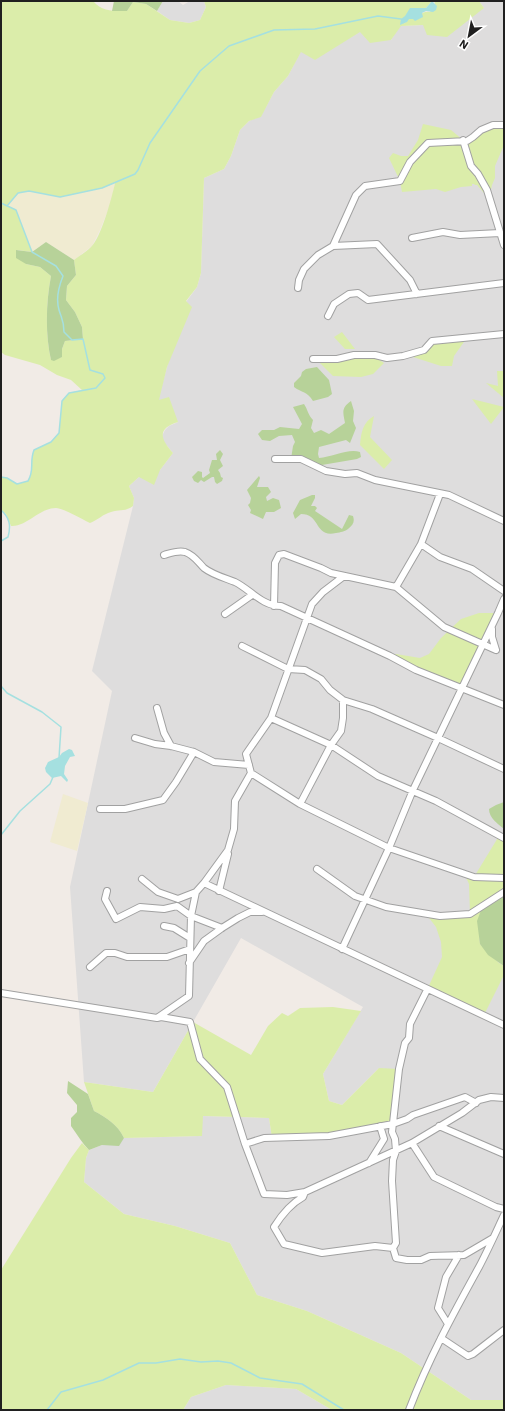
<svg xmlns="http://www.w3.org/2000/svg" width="505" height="1411" viewBox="0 0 505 1411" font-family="'IBM Plex Sans',sans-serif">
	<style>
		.residential { fill: #dedddd }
		.farmland { fill: #f0ebd1 }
		.grass { fill: #dbedaa; fill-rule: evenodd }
		.forest { fill: #b7d299 }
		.water { fill: #a5e0e0 }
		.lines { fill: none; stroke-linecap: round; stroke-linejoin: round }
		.stream { stroke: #a5e0e0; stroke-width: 1.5 }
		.minor-casing { stroke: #a1a1a1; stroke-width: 8 }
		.minor { stroke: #fff; stroke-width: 6 }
	</style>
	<rect width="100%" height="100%" fill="#f1ebe6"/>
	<path class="residential" d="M163,1H178L183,5L190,1H204L206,7L200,20L189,23L170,20L157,11Z
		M479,1H504V1400H471L401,1353L307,1311L257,1295L230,1243L175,1226L124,1214L84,1182L86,1158L89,1150L102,1145H118L124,1138L202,1136V1116L269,1118L272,1138L329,1136L379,1068L342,1105L329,1101L323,1074L363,1007L241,938L153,1092L84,1082L70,887L112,691L92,671L133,506L134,498L129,486L139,477L160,470L173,453L163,441L162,436L165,430L169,426L178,422L158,400L167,367L186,302L197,287L201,273L204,178L224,169L231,156L240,130L249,121L261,116L274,92L288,76L301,51L315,59L360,31L391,40L400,26L424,25L484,8Z
		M226,1385L296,1389L332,1410H183L191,1397Z"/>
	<path class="farmland" d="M115,182L112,200L100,230L92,246L74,260L46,242L32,252L16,210L7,206L18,193L29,191L60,197L102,188Z
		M63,794L88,803L77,851L50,842Z"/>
	<path class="grass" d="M1,1H93C102,12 114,11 127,11L133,2L146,4L170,20L189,23L200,20L206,7L204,1H432L426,8H414L404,24L408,19C416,19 422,10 430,12L435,3L434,1H479L484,8L447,37L427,35L423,25L401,26L391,40L370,43L360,32L315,60L301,52L288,76L274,92L261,117L249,121L240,130L231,156L224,169L204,178L201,273L197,287L186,301L192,307L167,367L159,400L169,397L178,422C156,429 161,439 173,453L160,470L154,485L139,477L129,486L134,498L133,506C125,512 120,509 111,512C103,514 98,520 90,523C81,519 66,509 56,508C39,508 27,527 11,526L6,514L1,510V477L7,478L17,484L28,481C35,469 29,463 34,450L51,442L59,433L62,401L69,393L82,390L71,380L57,375L40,365L5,355L1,352ZM115,183C112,197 101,238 91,247C86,252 79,256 74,260L76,275L67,286L66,300L75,312L82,327L83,339L65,341L62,349V357L51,360C45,334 46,302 51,276L40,267L26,264L17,250L32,252L16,210L7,206L18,193L29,191L60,197L102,188Z
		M423,124L451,130L463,140L467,141L481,130L504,125V145L495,166V178L492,185L489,199L477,185H475L474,184H472V186L461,187L445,192L436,189L402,192L400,181L389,158L393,153L401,156H408L418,140Z
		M342,332L355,349H345L334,337Z
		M466,339L454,356L452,366H441L410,356L433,342Z
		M359,358L378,359L384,363L373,374L361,377L333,376L318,361Z
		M497,371H504V398L486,383L498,386Z
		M472,399L504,407L491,424Z
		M374,416L370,437L392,460L384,469L360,445C361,432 363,422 374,416Z
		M479,613H498L462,688L390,656L396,654L420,658L429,654L441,638L461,619Z
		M499,836L504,838V892L479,934L480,944L499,963L504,966V975L484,1015L427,990L442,957L441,942L436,927L426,914H470L469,884L464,873L474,877Z
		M333,1007L361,1011L323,1074L329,1101L342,1105L379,1068L399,1069L393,1124L329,1136L272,1138L269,1118L203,1116L202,1136L124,1138C117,1124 107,1118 94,1111L84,1082L153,1092L193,1022L251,1055L268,1026L282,1013L288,1016L300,1008Z
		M82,1143L89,1150L86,1158L84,1182L124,1214L175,1226L230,1243L257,1295L307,1311L401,1353L471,1400H504V1410H332L296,1389L226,1385L191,1397L183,1410H1V1270L71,1158Z"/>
	<path class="forest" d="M114,1H163L157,11L146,4L133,2L127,11H112Z
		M46,242L74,260L76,275L67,286L66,300L75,312L82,327L83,339L65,341L62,349V357L54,361L51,360C45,334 46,302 51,276L40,267L26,264L16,258V250L32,252Z
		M317,367L329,380L332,394L328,397L313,401C307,391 302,393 294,387V383L301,376L302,372L306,369Z
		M351,401L354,411L353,421L356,428L350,443L346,440L319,447L318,454L319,458C332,457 349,448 360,452L361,457L357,459L316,466L291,459L293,446L295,442L292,435L279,436L270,441L262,440L258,434L262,430H274L280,427L299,429L302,424L293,407L304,404C308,410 308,415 313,420L311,428L314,433L321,430L329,434L345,423C343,412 341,408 351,401Z
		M220,450L223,454L220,460L223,466L218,470L220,473L221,477L223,478L222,481L217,484L215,482L214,477H212L204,482L201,480L198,483L194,481L192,477L198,471L202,472V477L203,478L210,473L209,470L212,460H217L216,454Z
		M259,476L260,478L257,487H268L271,492L266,497L267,501L273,498L279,500L281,508L274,512H266L263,519L250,513L251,510L248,505L250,503L251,498L247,490Z
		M312,495H315V498L311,506H315L317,508L315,511L342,529L349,515L353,516C355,522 353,525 348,529C344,532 341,532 336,533C314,538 321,514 301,514L295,519L293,513L300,500Z
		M504,802V829C498,824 489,818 489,809L496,805Z
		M504,892V966L488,955L480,944L477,921L483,905Z
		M68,1081L88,1094L94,1111C107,1118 117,1124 124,1138L119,1146L102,1145L89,1150C82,1143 77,1134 71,1126V1118L77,1112V1105L67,1093Z"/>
	<path class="water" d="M432,1L437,6L436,10L433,12L426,11L422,13L423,17L415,21L413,19H409L407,22L400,25L401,19L405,16L410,8H426Z
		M69,749L72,750L75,756L70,757L65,766L64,774L68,780L67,782L61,776L52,778L46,772L45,768L48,762L59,757L62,753Z"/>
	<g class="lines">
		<path class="stream" d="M1,203L16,210L32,252L56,266L63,276C59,286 56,300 59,310C62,320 64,321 64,332L72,340L83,339L90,370L103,374L105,378L96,388L69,393L62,401L59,433L51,442L34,450C29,463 35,469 28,481L17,484L7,478L1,477
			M7,206L18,193L29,191L60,197L102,188L135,174L138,170L150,143L200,71L229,46L274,30L315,29L378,16L401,19
			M1,510C10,518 11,526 8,537L1,541
			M1,686L7,693L42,712L61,727L59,758
			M1,835L20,811L50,784L53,777
			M47,1410L61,1392L103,1380L139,1363H156L180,1359L201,1362L218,1361L231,1363L260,1378L302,1384L344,1410"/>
		<g class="minor-casing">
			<path id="minor" d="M463,140L471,166L478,174L487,190L504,245
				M412,238L443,232L460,235L500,233
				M333,246L377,244L410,280L417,294
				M298,288L299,280L304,269L318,255L333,246L356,195L365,186L400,181L410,162L428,143L467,141L473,137L481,130L493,125H504
				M328,316L334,304L349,294L358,293L368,300L504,283
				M313,359H337L354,355H375L387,358L403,356L424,350L432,341L504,334
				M275,459H301L326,471L345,474L357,473L375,480L449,495L504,521
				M421,544L440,557L472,569L504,591
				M164,555C171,553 178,550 185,552C194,555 198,562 204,568C213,575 225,578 235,582C251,590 262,606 281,606L390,656L416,670L504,705
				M344,576L323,592L312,604L271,718L246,754L251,773L300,804L389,848L474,877L504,878
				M396,587L421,544L440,494
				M274,606L275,563L279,555L284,554L321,568L331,573L396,587L444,627L496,650
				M225,614L252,595
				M492,629V637L496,650
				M242,646L288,669L305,670L321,679L330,690L343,700L372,709L438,738L504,769
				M157,708L164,733L171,746
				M271,718L331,745L378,776L436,801L504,838
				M135,738L155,744L171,746L194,752L214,762L249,765
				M300,804L331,745L341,731L343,718V700
				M100,809H125L163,800L176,782L194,752
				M317,869L355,896L386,907L440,916L470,914L504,892
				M142,879L158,892L178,899L196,892
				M204,883L504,1025
				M107,891L105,899L116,919L140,907L164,909L177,906L191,916L222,928
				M219,891L228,854
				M164,926L174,928L190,938
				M342,949L389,848L413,790L498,613L504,599
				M189,963L204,941L222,928L238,918L250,912H262
				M90,967L106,953H115L127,957H167L190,949
				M1,993L157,1018L189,996L191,916L196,892L204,883L228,850L234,829L235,801L251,773
				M157,1018L161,1017L190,1022L200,1059L227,1087L245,1144L264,1194L287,1195L305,1192L412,1143L462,1113L479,1100L491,1097L504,1098
				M439,1126L504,1154
				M412,1143L434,1177L496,1207L504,1209
				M245,1144L264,1138L329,1136L393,1124L407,1119L413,1115L465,1097L476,1103
				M369,1163L384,1139L380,1126
				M305,1192L303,1197C292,1203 281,1216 274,1227L284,1244L322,1253L375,1246L393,1248
				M393,1248L396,1243L392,1181L393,1160L396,1151L395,1139L392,1132L399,1069L405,1043L409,1038L410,1024L427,990
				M393,1248L396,1258L407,1260H421L430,1256L464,1255L493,1238
				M448,1324L438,1308L446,1277L459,1255
				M441,1338L468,1356L473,1354L504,1330
				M409,1410C428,1360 453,1314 479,1267C488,1250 496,1232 504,1215"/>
		</g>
		<use href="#minor" class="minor"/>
	</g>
	<rect width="505" height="1411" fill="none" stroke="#202020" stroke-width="4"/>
	<g transform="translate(469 36) rotate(212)" stroke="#ffffff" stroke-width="3" paint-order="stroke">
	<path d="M0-3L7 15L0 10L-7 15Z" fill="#202020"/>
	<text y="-6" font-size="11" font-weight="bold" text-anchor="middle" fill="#202020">N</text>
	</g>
</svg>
